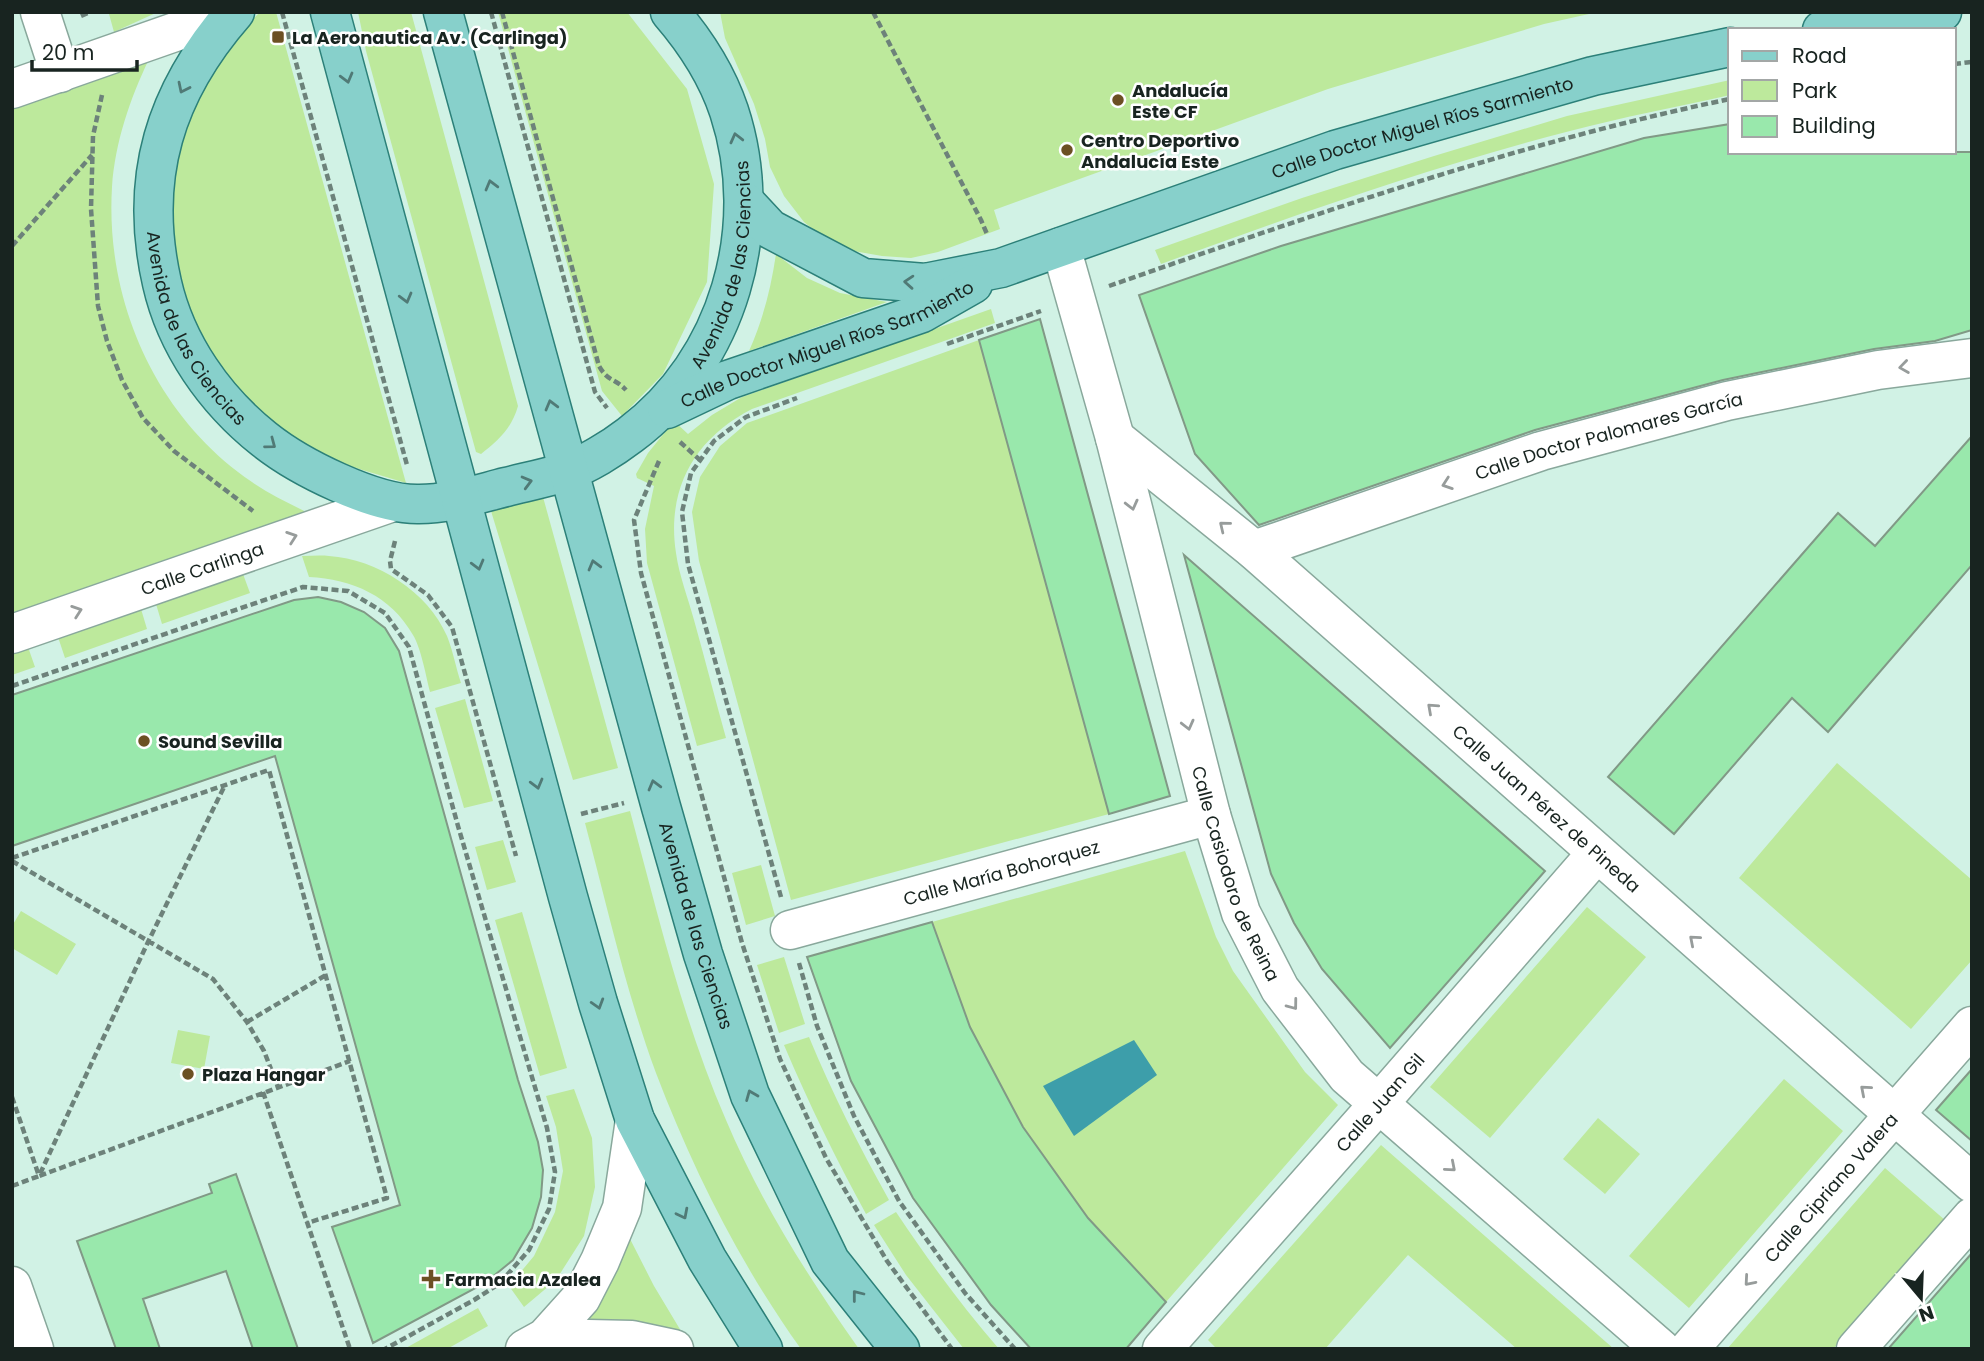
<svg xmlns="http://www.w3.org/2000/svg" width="1984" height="1361" viewBox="0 0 1984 1361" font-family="Poppins,sans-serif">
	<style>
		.green { fill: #bde99c }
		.water { fill: #3d9eaa }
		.building { fill: #99e8ac; stroke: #819986; stroke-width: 2 }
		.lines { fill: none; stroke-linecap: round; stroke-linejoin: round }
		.minor-casing { stroke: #89a89c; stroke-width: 41 }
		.major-casing { stroke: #2c8079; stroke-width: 41 }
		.path { stroke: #6d827a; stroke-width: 4.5; stroke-dasharray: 7 3.5; stroke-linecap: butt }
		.minor { stroke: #fff; stroke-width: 38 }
		.major { stroke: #87d0cb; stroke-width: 38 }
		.oneway { stroke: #507a76 }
		.oneway2 { stroke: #979c9b }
		.poi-dot { fill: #6c5023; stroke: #fff; stroke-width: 2.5 }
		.labels { text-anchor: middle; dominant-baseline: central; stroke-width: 5; stroke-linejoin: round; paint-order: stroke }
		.poi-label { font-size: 18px; font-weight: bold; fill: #182420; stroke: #fff; text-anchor: start }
		.street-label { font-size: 18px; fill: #182420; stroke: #fff }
	</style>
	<rect width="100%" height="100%" fill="#d1f2e5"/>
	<path class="green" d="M112,12H158L114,32L109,14Z
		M260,12H276L406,483L329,460L263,418L208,353L176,276L170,191L188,114L228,44Z
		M358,12H411L518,406C512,428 498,441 481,454L476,452L366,51Z
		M498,12H627L687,89L714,184L707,282L663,374L622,416L602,391Z
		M720,12H1598L1544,24L1328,89L994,210L1000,229L938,252L911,258L882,256L848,250L825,239L804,222L784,196L770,167L765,139L754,104L725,38Z
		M149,59C130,99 115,142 112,187C105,301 156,417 252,482C269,494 289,503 308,513L12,614V106Z
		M1730,80V95C1677,107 1623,117 1570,131C1431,167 1295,215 1161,264L1155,250L1302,198L1434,156L1567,116Z
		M776,254L807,278L840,293L887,302L749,351C763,320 771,288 776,254Z
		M991,309L995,323L752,409C695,438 666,489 676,553C679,575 688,598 694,620C705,659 715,699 726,738L697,746L647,563L645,529L654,486L637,478L636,474L648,453L674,421L688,434L712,415L742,397Z
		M979,340L1109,814L791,900L699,561L692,512L700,477L720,446L747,423Z
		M543,497L618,768L573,780L491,511L493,507Z
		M302,556C311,556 320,555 329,556C377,559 428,592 447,636C453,651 456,668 461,683L430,692C426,676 421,648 413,635C391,596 352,579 309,577Z
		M243,574L250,593L162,624L156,604Z
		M141,609L147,629L65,658L58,637Z
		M28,647L35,667L12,675V653Z
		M465,699L493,801L464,808L435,708Z
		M1837,763L1972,880V960L1911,1029L1739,878Z
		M630,811C658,915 683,1021 726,1120C760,1201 808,1277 859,1349H801C740,1264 693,1170 656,1073C626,992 607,906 585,823Z
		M503,840L516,882L487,890L475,847Z
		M1185,851L1216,937L1233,971L1305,1072L1338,1105L1166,1302L1088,1218L1023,1127L970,1027L932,922Z
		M761,865L775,916L746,925L732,873Z
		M1587,907L1646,957L1490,1138L1430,1087Z
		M21,911L76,944L57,975L12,948V926Z
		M522,912L567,1068L540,1076L495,920Z
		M784,957L805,1024L779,1033L757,965Z
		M178,1030L210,1036L204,1069L171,1063Z
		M809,1037C833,1095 859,1146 889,1200L866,1214C836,1159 809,1104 784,1045Z
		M1784,1079L1843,1131L1689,1308L1629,1256Z
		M574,1089L592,1138L595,1187L584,1236L556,1280L524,1307L509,1286L534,1256L555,1212L563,1171L556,1127L546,1096Z
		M1598,1118L1640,1154L1605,1194L1563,1159Z
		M1381,1145L1614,1349H1517L1408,1255L1325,1349H1217L1208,1340Z
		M1885,1168L1946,1221L1833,1349H1727Z
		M896,1212C928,1260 961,1305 999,1349H964L906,1275L874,1225Z
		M627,1233L654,1286L684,1336L563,1330Z
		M478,1308L488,1326L447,1349H404Z"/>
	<path class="water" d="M1134,1040L1157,1075L1074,1136L1043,1086Z"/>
	<path class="building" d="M1730,124V152H1972V330L1935,341L1874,349L1723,380L1535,430L1259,525L1195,454L1139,295L1281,246L1644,138Z
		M1040,319L1170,796L1109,814L979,340Z
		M1972,436V565L1828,732L1792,698L1674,834L1608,777L1838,513L1875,546Z
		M1184,555L1545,871L1390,1048L1322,969L1294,923L1271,874Z
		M318,597L341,602L364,612L385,628L399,651L518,1080L538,1142L543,1170L541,1197L532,1228L513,1260L485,1283L373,1343L332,1227L400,1205L275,756L12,846V695L294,600Z
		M932,922L970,1027L1023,1127L1088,1218L1166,1302L1126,1349H1031L991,1305L913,1198L851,1081L807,957Z
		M1972,1069V1141L1936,1110Z
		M236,1174L298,1349H253L226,1271L143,1299L160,1349H116L77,1241L212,1193L209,1184Z
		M1972,1253V1349H1888Z"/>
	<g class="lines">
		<g class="minor-casing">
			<g id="minor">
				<path d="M40,12L60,73"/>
				<path d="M12,89L232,12"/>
				<path id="s1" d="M1061,247L1115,438L1211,815L1241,913L1280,989L1347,1076L1661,1349"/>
				<path id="s2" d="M1115,438L1254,550L1972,1183"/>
				<path id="s3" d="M1254,550L1541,451L1727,401L1878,370L1972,358"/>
				<path id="s4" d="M12,634L393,502"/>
				<path id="s5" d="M790,930L1211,815"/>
				<path d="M12,1286L34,1349"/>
				<path d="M545,1338L632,1340L674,1349"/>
				<path d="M525,1349L545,1338L581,1298L600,1261L622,1208L635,1120"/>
				<path id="s6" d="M1162,1349L1368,1116L1596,854"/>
				<path id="s7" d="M1689,1349L1972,1026"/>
				<path d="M1856,1349L1972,1217"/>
			</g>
		</g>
		<g class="major-casing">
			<g id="major">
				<path id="s8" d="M235,12C165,92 138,178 162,283C176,345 215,400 264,439C299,467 375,505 419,504C448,504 478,494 506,487C526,482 546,478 565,472C586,465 613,448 630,435C729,361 767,227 729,111C717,75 695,41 670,12"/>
				<path d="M330,12L568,897L598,1003L635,1120L707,1259L763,1349"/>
				<path id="s9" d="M443,12L661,807L703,954L750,1095L830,1261L900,1349"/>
				<path d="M1822,30L1942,12"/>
				<path id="s10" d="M745,202L770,229L863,278L925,283L1001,268L1335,150L1593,76L1730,47"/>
				<path id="s11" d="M667,409L728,380L922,313L973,284"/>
			</g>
		</g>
		<path class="path" d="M282,12L407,465
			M491,12L595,392L607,408
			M502,12L599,366C608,382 615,378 626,390
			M873,12L981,220L987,234
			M81,16L90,12
			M1954,64L1972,62
			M102,95L93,136L91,209L98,306L107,341L122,380L143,418L174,451L253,511
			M12,246L92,155
			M1109,286C1313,215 1517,143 1730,99
			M947,344L1041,311
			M680,442L700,460
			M659,461L634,520L641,573L742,943L780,1059L826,1158L887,1261L952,1349
			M395,541L390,561L391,569L428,595L452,627L516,856
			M12,686L303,587L348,591L385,613L409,647L458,826L547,1128L555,1172L549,1209L529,1250L499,1284L474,1300L385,1349
			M581,814L624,803
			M12,858L269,770L387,1198L307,1223
			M12,861L213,979L247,1022L264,1051L278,1087
			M781,897L688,564L682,512L691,473L714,441L746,417L797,398
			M799,963L817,1026L854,1116L899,1201L965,1293L1015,1349
			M247,1022L326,975
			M263,1092L350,1349
			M12,1097L39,1176L350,1061
			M12,1186L39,1176L148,942L224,787"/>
		<use href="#minor" class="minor"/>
		<use href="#major" class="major"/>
	</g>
	<defs><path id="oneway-chevron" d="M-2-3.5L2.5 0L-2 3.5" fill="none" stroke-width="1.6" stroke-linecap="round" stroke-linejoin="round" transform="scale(1.75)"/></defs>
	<g class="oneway">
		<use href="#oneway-chevron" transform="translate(347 78) rotate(75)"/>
		<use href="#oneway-chevron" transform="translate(183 88) rotate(116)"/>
		<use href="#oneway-chevron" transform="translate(736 138) rotate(-104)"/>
		<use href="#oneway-chevron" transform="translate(491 185) rotate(-105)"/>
		<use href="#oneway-chevron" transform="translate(909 282) rotate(-176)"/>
		<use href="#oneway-chevron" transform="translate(406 298) rotate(75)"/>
		<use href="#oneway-chevron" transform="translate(551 405) rotate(-105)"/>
		<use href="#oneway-chevron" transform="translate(271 444) rotate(37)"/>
		<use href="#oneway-chevron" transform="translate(527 482) rotate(-15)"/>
		<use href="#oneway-chevron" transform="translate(478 565) rotate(75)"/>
		<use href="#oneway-chevron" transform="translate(594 565) rotate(-105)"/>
		<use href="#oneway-chevron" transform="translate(537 784) rotate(75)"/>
		<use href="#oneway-chevron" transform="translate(654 785) rotate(-105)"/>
		<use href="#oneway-chevron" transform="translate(598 1004) rotate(73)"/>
		<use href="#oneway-chevron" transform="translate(751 1095) rotate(-112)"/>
		<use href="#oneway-chevron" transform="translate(683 1214) rotate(63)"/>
		<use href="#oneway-chevron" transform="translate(857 1295) rotate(-128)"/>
	</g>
	<g class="oneway2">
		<use href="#oneway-chevron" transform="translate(1904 367) rotate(172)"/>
		<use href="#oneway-chevron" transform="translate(1447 484) rotate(161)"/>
		<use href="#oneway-chevron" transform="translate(1132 505) rotate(76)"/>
		<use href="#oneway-chevron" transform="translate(1224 526) rotate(-141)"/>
		<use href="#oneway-chevron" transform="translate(292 537) rotate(-19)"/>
		<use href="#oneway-chevron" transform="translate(77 611) rotate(-19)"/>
		<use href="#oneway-chevron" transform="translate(1432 708) rotate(-138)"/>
		<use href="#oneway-chevron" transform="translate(1188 725) rotate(76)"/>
		<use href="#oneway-chevron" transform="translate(1694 940) rotate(-139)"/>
		<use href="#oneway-chevron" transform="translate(1293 1005) rotate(53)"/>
		<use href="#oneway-chevron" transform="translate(1865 1090) rotate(-139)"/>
		<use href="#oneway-chevron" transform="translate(1451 1167) rotate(41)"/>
		<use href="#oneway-chevron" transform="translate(1749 1281) rotate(131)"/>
	</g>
	<g class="poi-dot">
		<rect x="271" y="30" width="14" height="14" rx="3.5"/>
		<circle cx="1118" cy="100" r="7"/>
		<circle cx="1067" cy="150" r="7"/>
		<circle cx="144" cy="741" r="7"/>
		<circle cx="188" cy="1074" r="7"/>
		<path d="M427.5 1268.5h7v7h7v7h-7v7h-7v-7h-7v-7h7z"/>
	</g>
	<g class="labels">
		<g class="poi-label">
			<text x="292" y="37">La Aeronautica Av. (Carlinga)</text>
			<text x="1132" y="90">Andalucía<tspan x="1132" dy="21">Este CF</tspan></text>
			<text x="1081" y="140">Centro Deportivo<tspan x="1081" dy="21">Andalucía Este</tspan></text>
			<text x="158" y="741">Sound Sevilla</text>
			<text x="202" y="1074">Plaza Hangar</text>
			<text x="445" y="1279">Farmacia Azalea</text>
		</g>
		<g class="street-label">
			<text stroke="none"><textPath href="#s10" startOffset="726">Calle Doctor Miguel Ríos Sarmiento</textPath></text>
			<text stroke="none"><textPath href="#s8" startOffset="1080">Avenida de las Ciencias</textPath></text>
			<text stroke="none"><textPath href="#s8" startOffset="348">Avenida de las Ciencias</textPath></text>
			<text stroke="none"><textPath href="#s11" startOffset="173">Calle Doctor Miguel Ríos Sarmiento</textPath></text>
			<text stroke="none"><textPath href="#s3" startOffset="373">Calle Doctor Palomares García</textPath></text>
			<text stroke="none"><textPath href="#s4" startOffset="201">Calle Carlinga</textPath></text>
			<text stroke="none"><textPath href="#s2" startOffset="569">Calle Juan Pérez de Pineda</textPath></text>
			<text stroke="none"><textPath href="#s1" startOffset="651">Calle Casiodoro de Reina</textPath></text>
			<text stroke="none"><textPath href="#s5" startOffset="219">Calle María Bohorquez</textPath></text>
			<text stroke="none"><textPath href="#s9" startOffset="948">Avenida de las Ciencias</textPath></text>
			<text stroke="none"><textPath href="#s6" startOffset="329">Calle Juan Gil</textPath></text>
			<text stroke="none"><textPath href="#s7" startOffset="215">Calle Cipriano Valera</textPath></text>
		</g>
	</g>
	<rect width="1984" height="1361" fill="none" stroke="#182420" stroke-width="28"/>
	<rect x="1728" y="28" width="228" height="126" fill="#ffffff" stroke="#a3a7a6" stroke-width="2"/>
	<rect x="1742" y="51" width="35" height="10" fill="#87d0cb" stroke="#a3a7a6" stroke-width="2"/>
	<text x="1792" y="63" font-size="21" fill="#182420">Road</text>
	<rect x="1742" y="80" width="35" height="21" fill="#bde99c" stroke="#a3a7a6" stroke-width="2"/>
	<text x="1792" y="98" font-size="21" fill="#182420">Park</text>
	<rect x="1742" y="116" width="35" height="21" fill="#99e8ac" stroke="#a3a7a6" stroke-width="2"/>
	<text x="1792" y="133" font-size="21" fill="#182420">Building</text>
	<g transform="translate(1921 1298) rotate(161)" stroke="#ffffff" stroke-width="5" paint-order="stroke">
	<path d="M0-5L12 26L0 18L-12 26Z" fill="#182420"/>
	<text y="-10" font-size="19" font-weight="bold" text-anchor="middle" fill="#182420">N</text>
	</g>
	<path d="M32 60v10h105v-10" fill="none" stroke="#182420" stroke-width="3.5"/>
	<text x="42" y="60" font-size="21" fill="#182420" stroke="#ffffff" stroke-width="5" paint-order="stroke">20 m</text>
</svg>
